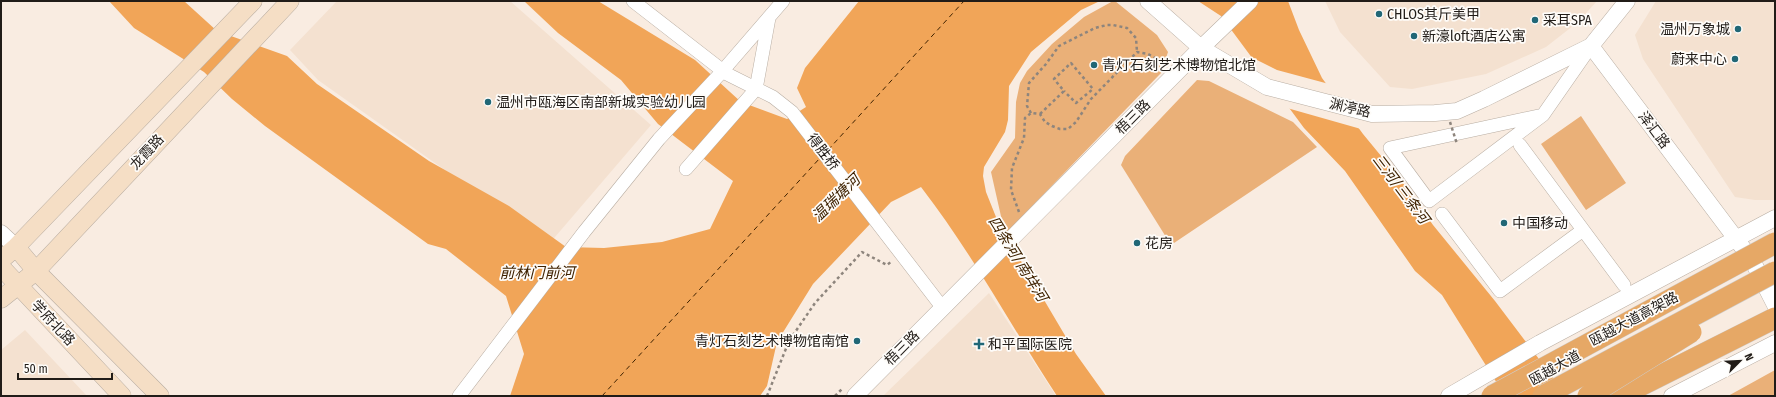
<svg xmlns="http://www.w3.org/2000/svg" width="1776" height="397" viewBox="0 0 1776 397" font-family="'Fira Sans Condensed','Noto Sans SC',sans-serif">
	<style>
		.built { fill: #f4e1d0 }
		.green { fill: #eab078 }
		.water { fill: #f1a558 }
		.pier { fill: #f9ece1 }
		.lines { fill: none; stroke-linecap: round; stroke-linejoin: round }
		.ferry { stroke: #3f2200; stroke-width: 1; stroke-dasharray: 5 4; stroke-linecap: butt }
		.minor-casing { stroke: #b8ada2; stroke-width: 14 }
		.tertiary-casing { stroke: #b8ada2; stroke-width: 17 }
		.secondary-casing { stroke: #b8ada2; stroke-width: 19 }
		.trunk-casing { stroke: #cecdcc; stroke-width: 22 }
		.path { stroke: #8e857d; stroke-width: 2.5; stroke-dasharray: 3 3; stroke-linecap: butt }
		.minor { stroke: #fff; stroke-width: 13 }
		.tertiary { stroke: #fff; stroke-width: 16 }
		.secondary { stroke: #f5dec5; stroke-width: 18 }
		.trunk { stroke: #e6a866; stroke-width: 21 }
		.trunk-bridge-casing { stroke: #cecdcc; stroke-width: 22; stroke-linecap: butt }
		.path-bridge { stroke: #8e857d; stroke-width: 2.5; stroke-dasharray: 3 3; stroke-linecap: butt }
		.trunk-bridge { stroke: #e6a866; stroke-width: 21 }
		.poi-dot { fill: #216776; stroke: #fefcf9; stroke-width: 1.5 }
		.labels { text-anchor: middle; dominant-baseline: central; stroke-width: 3.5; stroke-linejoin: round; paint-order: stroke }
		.poi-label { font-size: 14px; fill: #211c18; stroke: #fefcf9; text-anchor: start }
		.street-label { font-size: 14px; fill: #211c18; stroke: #fefcf9 }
		.water-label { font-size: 15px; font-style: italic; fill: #3f2200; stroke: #fefcf9 }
	</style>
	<rect width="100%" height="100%" fill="#f9ece1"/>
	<path class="built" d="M337,1H510L651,125L549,244L318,80L290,50Z
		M1325,1H1597L1578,22L1546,47L1486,74L1412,89L1390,87L1340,32Z
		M1656,1H1775V200H1755L1735,197L1643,59L1635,35Z
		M989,293L1056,396H883Z
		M25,330L87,396H1V350Z"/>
	<path class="green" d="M1113,1H1115L1157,35L1168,52L1161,73L1005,234L991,172L1015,138L1016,102L1020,83L1027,71L1052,44L1084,17Z
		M1197,80L1209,81L1293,122L1317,147L1171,245L1121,165L1125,156Z
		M1581,116L1626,183L1586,210L1541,144Z
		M1775,370V396H1728Z"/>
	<path class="water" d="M109,1H184L217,31L287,56L317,84L429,161L509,206L566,247L604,248L662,242L710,229L733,181L658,124L621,80L558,33L524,1H598L695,60L741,102L787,119L806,107L797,88L805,68L859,1H1100L1081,10L1031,52L1009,86L1008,120L1005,132L984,167L983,176L986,192L996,217L1005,234L1076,354L1106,396H1057C1011,326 972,253 921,187L891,202L813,284L777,342L767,386L760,396H510L524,354L506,296L446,249L428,244L265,126L232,99L204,72L134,28Z
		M1198,1H1288L1299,30L1322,78L1363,134L1400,179L1433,225L1495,301L1567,396H1505L1442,295L1415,271L1345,171L1304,128L1221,16Z"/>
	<path class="pier" d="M1249,56L1277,70L1329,84L1361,129L1287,108Z"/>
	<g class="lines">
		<path class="ferry" d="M828,150L964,1
			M602,396L820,158"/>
		<g class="minor-casing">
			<path id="minor" d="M633,1L727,74L773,97L792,112L942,307
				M1543,115L1390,148L1429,201L1543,115L1591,46
				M1520,145L1624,285
				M686,169L756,89L769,18
				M1442,214L1500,291L1583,230
				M459,396L584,232L659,139L719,75L783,1"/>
		</g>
		<g class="tertiary-casing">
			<path id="tertiary" d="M1148,1L1201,48L1267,87L1372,114L1435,113L1457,111L1484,99L1591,46L1627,1
				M1591,46L1752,260L1775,305
				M1,233L16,247
				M855,396L1201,48L1250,1
				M1449,396L1540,343L1775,218
				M1672,396L1775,343"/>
		</g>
		<g class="secondary-casing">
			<path id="secondary" d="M16,247L36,271L160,396
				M1,260L16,247L253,1
				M1,267L122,396
				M1,299L36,271L290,1"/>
		</g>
		<g class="trunk-casing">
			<path id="trunk" d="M1620,396L1775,318"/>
		</g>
		<path class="path" d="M1031,113L1027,106L1029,83L1046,64L1059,46L1095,28L1107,25H1113L1127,28L1136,38L1137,52
			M1040,114L1064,91L1054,79L1071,63L1093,89L1076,103L1064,91
			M1019,212L1011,190L1012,168L1024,138L1025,118L1031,113L1040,114L1045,122L1052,126L1060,129H1068L1076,122L1091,99L1137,52L1148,54L1166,64
			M767,396L789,341L815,303L862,252L887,265L892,261
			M835,396L843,388"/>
		<use href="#minor" class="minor"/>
		<use href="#tertiary" class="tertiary"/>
		<use href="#secondary" class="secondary"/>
		<use href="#trunk" class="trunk"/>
		<g class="trunk-bridge-casing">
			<path id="trunk-bridge" d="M1492,396L1775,243
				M1543,396L1775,272
				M1588,396L1691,332"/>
		</g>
		<path class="path-bridge" d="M1450,122L1457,144"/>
		<use href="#trunk-bridge" class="trunk-bridge"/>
	</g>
	<g class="poi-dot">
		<circle cx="1379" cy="14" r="4"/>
		<circle cx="1535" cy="20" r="4"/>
		<circle cx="1738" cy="29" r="4"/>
		<circle cx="1414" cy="36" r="4"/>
		<circle cx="1735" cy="59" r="4"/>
		<circle cx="1094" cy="65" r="4"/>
		<circle cx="488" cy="102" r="4"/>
		<circle cx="1504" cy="223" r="4"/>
		<circle cx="1137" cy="243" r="4"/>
		<circle cx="857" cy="341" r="4"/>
		<path d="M977 338h4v4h4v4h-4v4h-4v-4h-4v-4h4z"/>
	</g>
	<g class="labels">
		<g class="poi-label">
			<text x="1387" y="14">CHLOS其斤美甲</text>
			<text x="1543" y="20">采耳SPA</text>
			<text x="1730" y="29" text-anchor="end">温州万象城</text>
			<text x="1422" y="36">新濠loft酒店公寓</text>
			<text x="1727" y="59" text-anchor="end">蔚来中心</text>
			<text x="1102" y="65">青灯石刻艺术博物馆北馆</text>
			<text x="496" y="102">温州市瓯海区南部新城实验幼儿园</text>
			<text x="1512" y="223">中国移动</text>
			<text x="1145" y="243">花房</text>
			<text x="849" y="341" text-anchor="end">青灯石刻艺术博物馆南馆</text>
			<text x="988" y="344">和平国际医院</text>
		</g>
		<g class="street-label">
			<text transform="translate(1350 108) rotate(13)">渊渟路</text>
			<text transform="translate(1133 117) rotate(-45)">梧三路</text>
			<text transform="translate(1654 130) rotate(53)">泽汇路</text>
			<text transform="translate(147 152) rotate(-47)">龙霞路</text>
			<text transform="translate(823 152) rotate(52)">得胜桥</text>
			<text transform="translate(1634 319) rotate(-28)">瓯越大道高架路</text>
			<text transform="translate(53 323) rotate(47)">学府北路</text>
			<text transform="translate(902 348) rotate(-45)">梧三路</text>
			<text transform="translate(1555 368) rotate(-29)">瓯越大道</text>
		</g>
		<g class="water-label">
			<text transform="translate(1401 189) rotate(53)">三河/三条河</text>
			<text transform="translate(836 198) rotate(-44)">温瑞塘河</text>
			<text transform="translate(1018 259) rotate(58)">四条河/南垟河</text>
			<text x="537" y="273">前林门前河</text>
		</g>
	</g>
	<rect width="1776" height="397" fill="none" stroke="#211c18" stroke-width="4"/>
	<g transform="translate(1740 361) rotate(66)" stroke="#fefcf9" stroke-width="3" paint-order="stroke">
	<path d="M0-3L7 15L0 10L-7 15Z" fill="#211c18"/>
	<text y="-6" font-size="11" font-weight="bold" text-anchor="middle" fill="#211c18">N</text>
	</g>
	<path d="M18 373v6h94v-6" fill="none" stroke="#211c18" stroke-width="2"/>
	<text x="24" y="373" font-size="12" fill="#211c18" stroke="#fefcf9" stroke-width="3" paint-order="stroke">50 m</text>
</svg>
